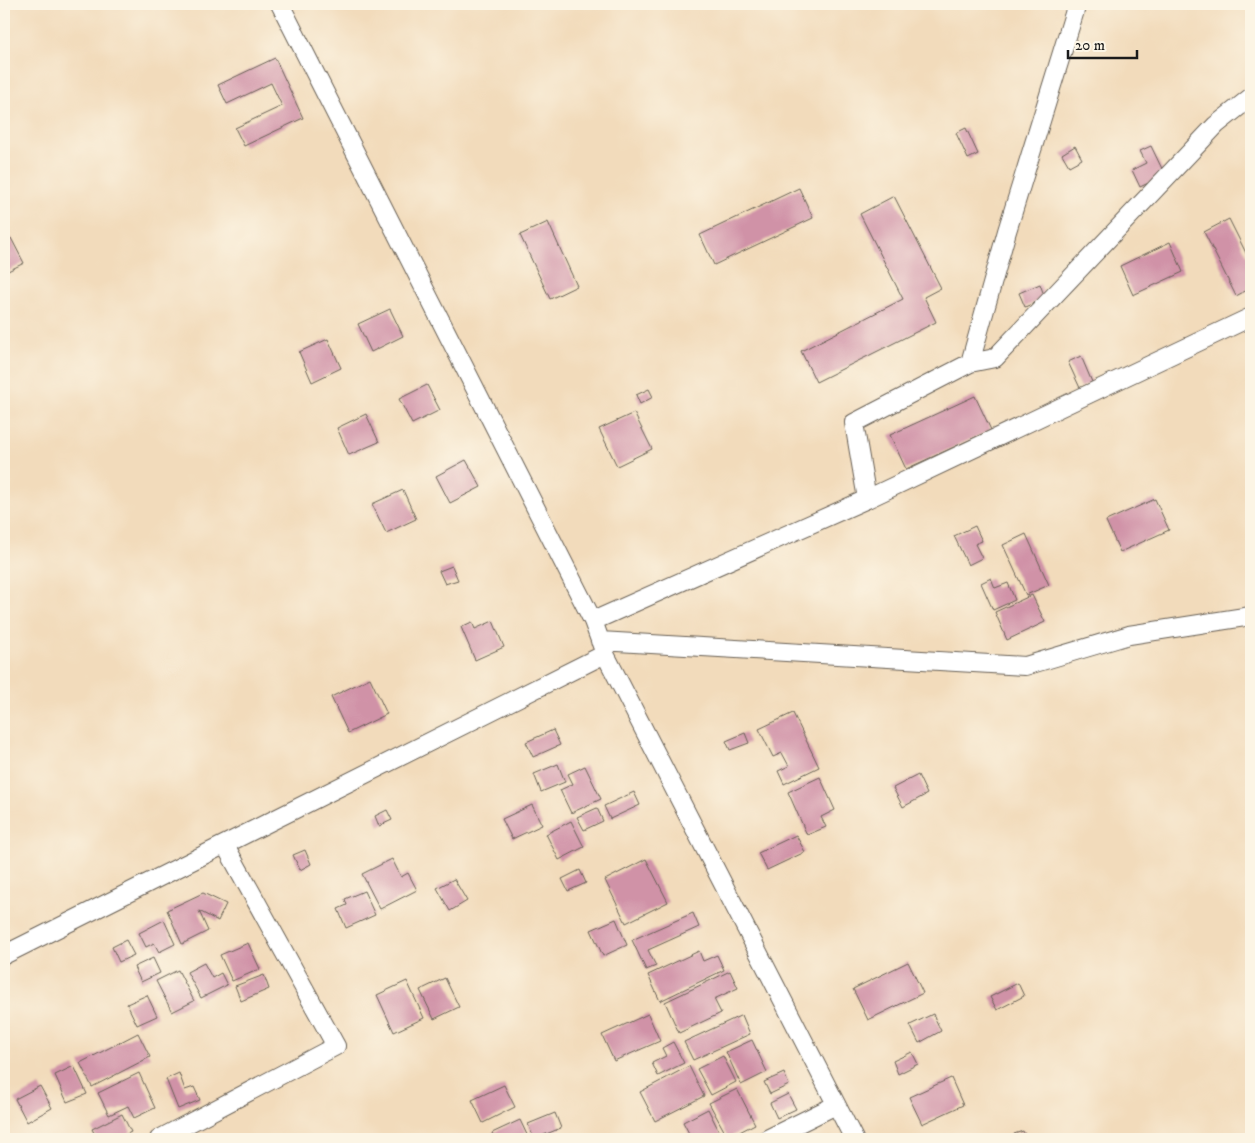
<svg xmlns="http://www.w3.org/2000/svg" width="1255" height="1143" viewBox="0 0 1255 1143" font-family="'IM FELL DW Pica',serif">
	<style>
		.building { fill: #d092a7 }
		.lines { fill: none; stroke-linecap: round; stroke-linejoin: round }
		.street-casing { stroke: #675f54; stroke-width: 20 }
		.street { stroke: #fff; stroke-width: 18 }
	</style>
	<rect width="100%" height="100%" fill="#fcf5e5"/>
	<filter id="ink" filterUnits="userSpaceOnUse"><feTurbulence type="fractalNoise" baseFrequency=".02" numOctaves="2"/><feDisplacementMap in="SourceGraphic" scale="10" xChannelSelector="R" yChannelSelector="G"/><feConvolveMatrix kernelMatrix="1 2 1 2 8 2 1 2 1" color-interpolation-filters="sRGB"/></filter>
	<filter id="wash" filterUnits="userSpaceOnUse"><feTurbulence type="fractalNoise" baseFrequency=".0096" numOctaves="4" result="noise"/><feDisplacementMap in="SourceGraphic" scale="20" xChannelSelector="R" yChannelSelector="G"/><feGaussianBlur stdDeviation="1.12" result="paint"/><feColorMatrix in="noise" values="0 0 0 0 0 0 0 0 0 0 0 0 0 0 0 0 0 1.4 0 .05"/><feComposite in="paint" operator="in"/></filter>
	<g filter="url(#wash)">
		<rect width="100%" height="100%" fill="#f2dbbb"/>
		<g id="blocks">
			<path class="building" d="M275,58L303,118L244,146L235,128L282,106L271,83L227,104L218,85Z
				M966,128L978,154L968,159L956,133Z
				M1075,146L1082,159L1069,166L1062,154Z
				M1151,146L1165,175L1140,187L1132,170L1146,163L1140,151Z
				M799,188L813,218L714,265L700,235Z
				M894,196L941,288L924,297L936,322L816,382L801,351L903,299L860,214Z
				M1229,219L1251,263V288L1236,296L1204,232Z
				M548,222L577,286L550,299L520,235Z
				M11,238L24,263L4,273V241Z
				M1170,242L1183,272L1133,295L1120,266Z
				M1040,284L1045,298L1025,307L1019,293Z
				M390,309L403,336L371,352L358,324Z
				M328,339L341,368L312,382L299,352Z
				M1081,356L1092,382L1080,388L1068,362Z
				M427,385L440,410L412,424L399,399Z
				M649,389L653,397L640,404L636,395Z
				M975,396L991,430L906,469L890,435Z
				M634,413L652,449L617,466L599,429Z
				M366,414L379,442L349,455L337,428Z
				M466,460L481,487L450,503L436,476Z
				M403,490L416,519L386,533L372,504Z
				M1155,499L1169,530L1120,552L1106,521Z
				M975,526L982,541L975,544L982,558L968,565L954,536Z
				M1026,534L1049,585L1026,595L1003,545Z
				M452,566L458,580L445,584L439,571Z
				M991,578L995,588L1008,583L1015,600L993,610L981,583Z
				M1032,595L1045,622L1007,640L995,612Z
				M493,621L504,647L475,660L461,627L472,622L475,629Z
				M370,678L387,714L348,733L331,697Z
				M793,713L819,767L784,784L778,771L789,766L782,753L773,757L759,729Z
				M553,730L560,745L533,757L526,742Z
				M745,733L749,743L730,750L726,741Z
				M558,764L565,782L541,792L534,774Z
				M585,766L601,799L571,813L560,790L573,784L568,774Z
				M918,775L927,794L903,807L893,788Z
				M820,777L835,810L821,817L826,827L807,835L788,792Z
				M634,792L640,805L610,819L604,806Z
				M532,805L542,825L512,839L502,819Z
				M597,808L603,821L584,830L577,817Z
				M387,810L392,820L379,826L375,816Z
				M571,821L584,847L559,860L546,834Z
				M796,835L805,852L767,870L758,853Z
				M305,850L311,864L300,870L293,855Z
				M392,859L401,877L408,873L417,890L380,909L362,874Z
				M646,859L668,902L626,923L605,880Z
				M580,870L586,883L568,891L562,879Z
				M454,879L467,901L450,911L437,888Z
				M364,891L375,915L346,928L338,909L347,905L345,899Z
				M203,893L226,904L218,921L199,911L208,931L182,944L167,910Z
				M693,913L699,927L648,950L656,966L646,970L632,940Z
				M616,919L627,945L603,956L591,930Z
				M164,920L175,944L159,952L154,943L146,947L139,933Z
				M126,940L134,955L119,962L112,947Z
				M248,943L260,969L232,981L220,955Z
				M699,951L703,961L717,955L724,970L660,1001L648,975Z
				M153,958L160,973L141,982L134,967Z
				M908,962L923,993L868,1020L853,989Z
				M204,963L212,978L221,973L227,985L201,998L187,972Z
				M178,970L194,1001L172,1012L156,981Z
				M730,971L738,988L714,999L721,1013L679,1033L665,1002Z
				M264,975L269,989L241,1001L235,986Z
				M445,978L459,1007L434,1019L420,990Z
				M407,981L424,1018L394,1032L377,995Z
				M1018,983L1024,996L997,1010L990,997Z
				M147,995L157,1016L137,1025L127,1004Z
				M648,1014L660,1041L614,1061L602,1035Z
				M933,1014L941,1031L919,1043L910,1025Z
				M742,1015L750,1034L693,1060L684,1042Z
				M138,1033L150,1057L92,1087L80,1063Z
				M752,1040L767,1072L741,1085L726,1052Z
				M673,1042L684,1063L658,1076L652,1063L666,1056L662,1048Z
				M912,1052L918,1064L898,1074L893,1061Z
				M723,1056L736,1082L711,1095L697,1069Z
				M74,1066L87,1094L67,1102L55,1075Z
				M689,1066L704,1096L655,1121L640,1092Z
				M139,1073L155,1108L134,1118L128,1106L109,1115L98,1093Z
				M179,1073L185,1090L194,1087L200,1100L178,1109L166,1079Z
				M784,1073L789,1085L770,1094L764,1082Z
				M951,1078L963,1105L922,1124L909,1097Z
				M504,1085L515,1107L483,1123L472,1100Z
				M40,1086L52,1108L27,1122L15,1099Z
				M737,1089L755,1124L728,1138L709,1103Z
				M788,1094L796,1109L777,1118L770,1103Z
				M708,1109L723,1139H692L683,1122Z
				M555,1113L561,1128L534,1139L528,1124Z
				M122,1114L131,1132L117,1139H97L92,1129Z
				M520,1120L529,1139H495L492,1133Z
				M1023,1131L1027,1139H1015L1014,1134Z"/>
		</g>
	</g>
	<g filter="url(#ink)">
		<use href="#blocks" fill-opacity="0" stroke="#675f54" stroke-width="1"/>
		<g class="lines">
			<g class="street-casing">
				<path id="street" d="M280,4L593,621L605,654L854,1139
					M970,363L1007,231L1077,4
					M867,499L854,423L970,363L995,358L1216,125L1251,97
					M593,621L867,499L1251,317
					M600,641L1025,666L1129,635L1251,616
					M4,955L605,654
					M159,1139L336,1046L225,845
					M767,1139L836,1105"/>
			</g>
			<use href="#street" class="street"/>
		</g>
	</g>
	<rect width="1255" height="1143" fill="none" stroke="#fcf5e5" stroke-width="20"/>
	<path d="M1068 50v8h69v-8" fill="none" stroke="#1c1c1c" stroke-width="2.5"/>
	<text x="1075" y="50" font-size="15" fill="#1c1c1c" stroke="#fcf5e5" stroke-width="4" paint-order="stroke">20 m</text>
</svg>
